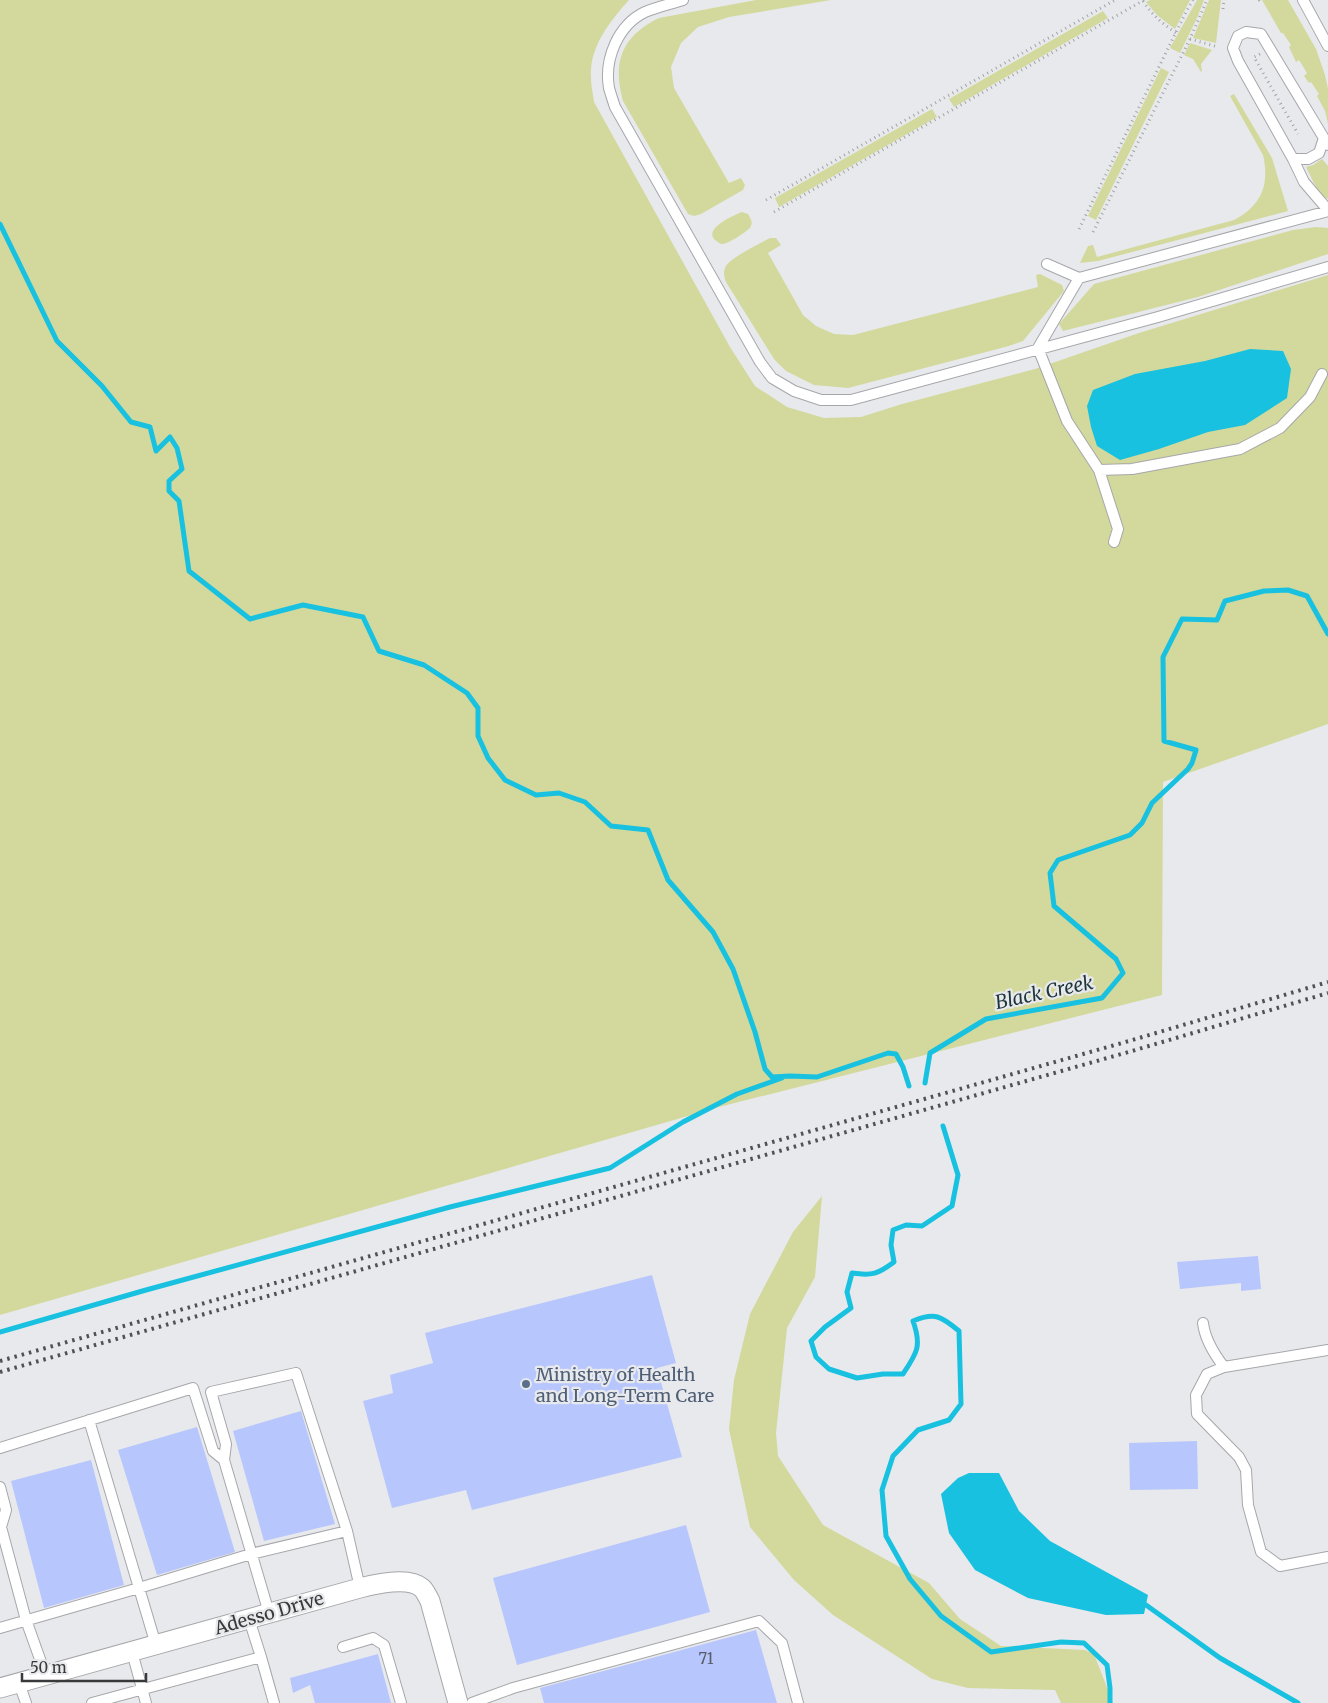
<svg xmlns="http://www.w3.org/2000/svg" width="1328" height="1703" viewBox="0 0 1328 1703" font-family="Merriweather,serif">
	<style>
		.green { fill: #d3d99c }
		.water { fill: #18c1df }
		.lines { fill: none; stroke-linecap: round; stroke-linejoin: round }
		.stream { stroke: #18c1df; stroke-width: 5 }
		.building { fill: #b7c6fc }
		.service-casing { stroke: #a6a7aa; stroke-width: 12 }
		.minor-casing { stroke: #a6a7aa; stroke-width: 21 }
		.path { stroke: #a2a3a5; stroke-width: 3; stroke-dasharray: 1 4; stroke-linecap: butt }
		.service { stroke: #fff; stroke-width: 10 }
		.minor { stroke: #fff; stroke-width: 19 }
		.rail { stroke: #505153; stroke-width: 4; stroke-dasharray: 2.5 5; stroke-linecap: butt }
		.service-dot { fill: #5c6f8a; stroke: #e8e9ec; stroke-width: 2 }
		.labels { text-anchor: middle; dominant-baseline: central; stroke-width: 4.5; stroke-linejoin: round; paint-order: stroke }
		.number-label { font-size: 15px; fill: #585c6a }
		.service-label { font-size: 18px; fill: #4e5e75; stroke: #e8e9ec; text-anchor: start }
		.street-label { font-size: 18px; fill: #38393a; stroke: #e8e9ec }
		.water-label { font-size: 19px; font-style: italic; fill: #1d353a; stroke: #e8e9ec }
	</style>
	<rect width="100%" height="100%" fill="#e8e9ec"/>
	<path class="green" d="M0,0H629C609,22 589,48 591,78C591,86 593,94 594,102L730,347L755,386L787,407L824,418L861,417L902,404L1035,369L1139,333L1328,275V724L1163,782L1162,995L719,1107L0,1315Z
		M756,0H831L729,17L698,27L681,43L671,67L674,88L729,183L741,178L745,185L743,190L701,214L694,216L688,214L623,101C612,62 622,36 659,18Z
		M1150,0H1190L1175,29L1157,15L1146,2Z
		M1197,0H1204L1197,18L1180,53L1170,48Z
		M1209,0H1221L1216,43L1193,38Z
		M1262,0H1288L1316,49L1325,75L1328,89V124L1325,111L1317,96L1319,94L1311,82L1309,83L1304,76L1307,73L1299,60L1296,62L1289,47L1291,45L1283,33H1281Z
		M1103,11L1108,18L954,107L949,99Z
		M1190,43L1212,50L1201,64L1202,71L1201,72L1193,59L1184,55Z
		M1161,68L1169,72L1096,220L1088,216Z
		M1234,94L1272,158L1288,211L1098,261L1080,263L1088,246L1093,245L1097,257L1234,220C1261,206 1270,185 1263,155L1230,96Z
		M932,109L937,117L779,207L775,198Z
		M1322,159L1328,166V199C1318,195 1312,178 1307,169L1306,167L1313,165Z
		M742,212L748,214C750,218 753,221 751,226C749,231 727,245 721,244C719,243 715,240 714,239C705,228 734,215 742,212Z
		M1316,227L1328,228V254L1198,297L1063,331L1059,324L1094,284L1293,230Z
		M770,238H776L781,245L768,253L803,315L816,326L834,334L853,335L1038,287L1036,275L1040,274L1062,285L1064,291L1023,341L1009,346L848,388L814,385L786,371L774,359L726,282C724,277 723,271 726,266C730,258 761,243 770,238Z
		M822,1196L815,1277L787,1328L776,1433L778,1456L823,1525L929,1583L960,1619L1001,1646L1085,1650L1094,1654L1113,1703H1061L1055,1690L968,1688L932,1679L833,1615L794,1580L750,1527L729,1429L734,1380L750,1314L793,1232Z"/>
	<path class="water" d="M1250,349L1283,351L1291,369L1287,398L1245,425L1208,432L1159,449L1120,460L1097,446L1091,427L1087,406L1093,390L1135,374L1205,361Z
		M969,1473H999L1019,1511L1050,1541L1148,1595L1144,1614L1106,1615L1028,1598L975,1570L949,1533L941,1494L958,1478Z"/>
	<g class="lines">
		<path class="stream" d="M0,224L57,341L102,386L131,422L150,427L156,451L170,437L177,448L182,469L169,481V491L179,501L189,571L250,619L303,605L363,617L379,651L424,665L467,693L478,708V736L488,758L505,780L536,795L559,793L585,802L611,826L648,830L668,880L713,932L733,969L755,1032L765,1069L772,1077L790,1076L817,1077L888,1053L896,1054L903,1067L909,1086
			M925,1083L930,1053L986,1019L1102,998L1123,973L1116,959L1054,906L1050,873L1058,860L1130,835L1142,823L1152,803L1188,769L1192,763L1196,750L1164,741L1163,657L1182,619L1217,620L1225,601L1264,591L1288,590L1307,596L1328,634
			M943,1126L958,1175L952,1206L922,1226L906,1225L893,1230L891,1245L894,1262C878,1274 872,1276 852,1273L847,1292L851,1308L825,1327L811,1341L816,1357L829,1369L857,1378L883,1374H903C917,1353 922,1346 913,1321C935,1312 941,1316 959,1331L961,1404L949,1420L918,1430L893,1456L882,1490L886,1536L910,1579L941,1616L991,1652L1061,1642L1084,1643L1107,1665L1110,1688V1703
			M0,1332L146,1290L450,1207L610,1168L683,1122L737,1094L782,1078
			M1146,1605L1220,1658L1298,1703"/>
	</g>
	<path class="building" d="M1258,1256L1261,1289L1241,1291V1283L1180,1289L1177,1262Z
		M652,1275L676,1363L657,1368L682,1457L472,1510L466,1490L392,1508L363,1401L393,1393L390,1375L433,1363L425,1333Z
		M301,1411L335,1524L264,1541L233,1431Z
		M197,1427L235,1552L157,1575L118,1450Z
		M1197,1441L1198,1489L1130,1490L1129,1443Z
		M91,1460L124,1585L44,1608L11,1481Z
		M686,1525L710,1612L517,1665L493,1578Z
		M756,1630L777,1703H544L540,1688Z
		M378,1654L391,1703H315L310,1685L293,1693L290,1678Z"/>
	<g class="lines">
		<g class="service-casing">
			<path id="service" d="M683,0C671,4 657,7 645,12C618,25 604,59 609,88C611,95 613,101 615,107L760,362L772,378L794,391L821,400H851L1158,317L1328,267
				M1303,0L1328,46
				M1328,145L1261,34L1246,32L1238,36L1233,48L1238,61L1293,159L1304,182L1328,210
				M1293,159H1308L1319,153L1324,138
				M1047,264L1079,278L1328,211
				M1079,278L1038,348L1067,421L1099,470L1132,469L1240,449L1280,428L1310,397L1322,374
				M1099,470L1118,529L1114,542
				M1203,1323C1205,1340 1214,1354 1224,1367
				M1328,1350L1224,1367L1207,1374L1196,1395L1197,1414L1239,1457L1246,1470L1248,1505L1261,1552L1280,1566L1328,1557
				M89,1420L156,1645
				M0,1448L193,1388L213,1451L224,1460
				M0,1487L6,1510L1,1527L26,1620L46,1676
				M269,1613L224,1460L226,1444L211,1392L296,1373L347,1531L360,1588
				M249,1619L261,1657
				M0,1628L139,1588L251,1554L347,1531
				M343,1647L373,1638L384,1645L401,1703
				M132,1652L146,1703
				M19,1683L26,1703
				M92,1703L261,1657L274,1703
				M472,1703L513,1688L759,1621L782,1643L798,1703"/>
		</g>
		<g class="minor-casing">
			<path id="minor" d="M0,1688L360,1588C375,1584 409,1576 422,1588C425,1591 428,1597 430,1601L458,1703"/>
		</g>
		<path class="path" d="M1259,0L1261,3
			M1143,1C1152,15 1162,23 1176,33
			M1223,9L1224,0
			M1190,39L1218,47
			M1260,54L1254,57L1298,134
			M766,200L1115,0
			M774,212L1144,0
			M1079,229L1186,12L1193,0
			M1093,232L1190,39L1207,0"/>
		<use href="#service" class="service"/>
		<use href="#minor" class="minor"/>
		<path class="rail" d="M0,1361L1129,1041L1328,982
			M0,1372L1132,1051L1328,993"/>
	</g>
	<circle class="service-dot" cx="526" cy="1384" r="5"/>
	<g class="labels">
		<g class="number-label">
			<text x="706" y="1658">71</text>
		</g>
		<g class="service-label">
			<text x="536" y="1374">Ministry of Health<tspan x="536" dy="21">and Long-Term Care</tspan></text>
		</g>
		<g class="street-label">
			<text transform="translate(269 1613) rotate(-16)">Adesso Drive</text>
		</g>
		<g class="water-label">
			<text transform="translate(1044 992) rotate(-12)">Black Creek</text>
		</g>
	</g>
	<path d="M22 1673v8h124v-8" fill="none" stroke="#38393a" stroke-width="2.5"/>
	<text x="30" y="1673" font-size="15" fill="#38393a" stroke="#e8e9ec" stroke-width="4" paint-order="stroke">50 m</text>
</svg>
